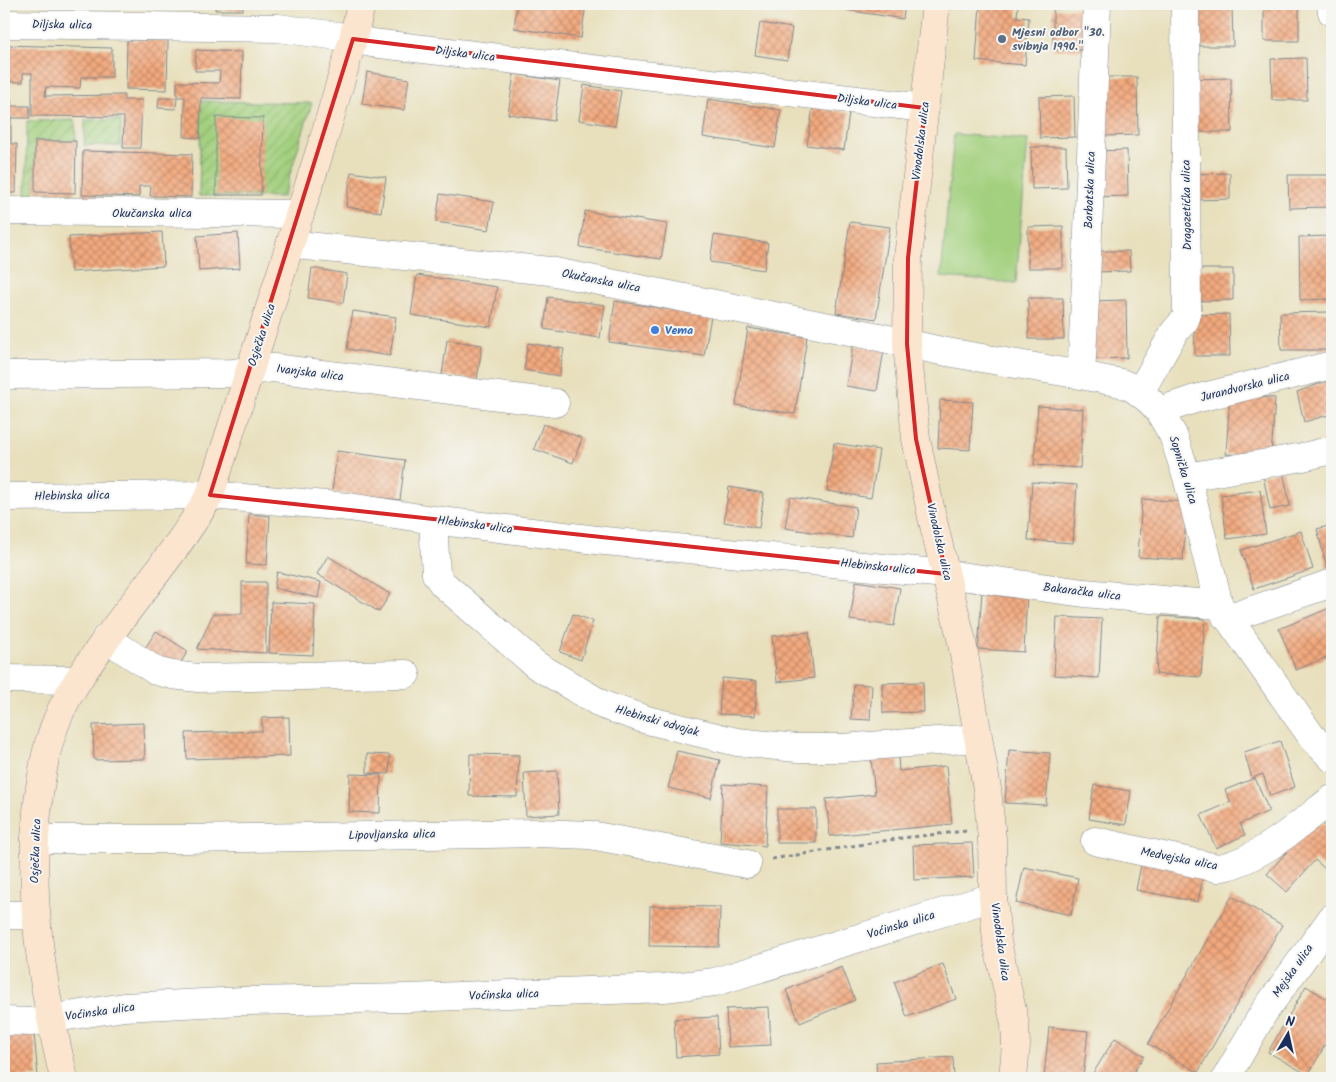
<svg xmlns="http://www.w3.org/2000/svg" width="1336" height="1082" viewBox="0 0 1336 1082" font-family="Kalam,sans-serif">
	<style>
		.garden { fill: url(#garden-furrows); stroke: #5f806e }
		.pitch { fill: #a3d07e; stroke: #5f806e }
		.building { fill: url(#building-cross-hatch) }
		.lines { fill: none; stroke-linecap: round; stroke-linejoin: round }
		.street-casing { stroke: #82888e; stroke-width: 29 }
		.secondary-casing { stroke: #82888e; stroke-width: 29 }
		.path { stroke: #82888e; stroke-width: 3; stroke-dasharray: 4 4; stroke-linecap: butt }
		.street { stroke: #fff; stroke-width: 28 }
		.secondary { stroke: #fbe5cf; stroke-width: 28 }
		.marked { fill: none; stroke: #d62828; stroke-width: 4; stroke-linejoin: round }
		.service-dot { fill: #5c6f8a; stroke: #f6f6f2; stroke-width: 2 }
		.shop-dot { fill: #3f7fe0; stroke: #f6f6f2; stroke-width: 2 }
		.labels { text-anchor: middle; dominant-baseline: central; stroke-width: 4; stroke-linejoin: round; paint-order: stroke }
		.street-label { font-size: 12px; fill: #1b2f5e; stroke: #f6f6f2 }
		.service-label { font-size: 12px; font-weight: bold; fill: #4e5e75; stroke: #f6f6f2; text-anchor: start }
		.shop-label { font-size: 12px; font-weight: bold; fill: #366cbe; stroke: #f6f6f2; text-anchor: start }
	</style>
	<defs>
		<pattern id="garden-furrows" width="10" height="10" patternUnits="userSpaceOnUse" patternTransform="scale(1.25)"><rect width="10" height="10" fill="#a3d07e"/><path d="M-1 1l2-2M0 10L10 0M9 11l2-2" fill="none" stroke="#8cb36f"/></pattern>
		<pattern id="building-cross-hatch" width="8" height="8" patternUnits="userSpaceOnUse" patternTransform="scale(1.25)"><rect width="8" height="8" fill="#f3a97d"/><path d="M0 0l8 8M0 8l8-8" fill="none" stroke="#c48a6a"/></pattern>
	</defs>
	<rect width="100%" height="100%" fill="#f6f6f2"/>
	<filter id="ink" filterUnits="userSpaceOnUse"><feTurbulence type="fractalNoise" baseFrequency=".02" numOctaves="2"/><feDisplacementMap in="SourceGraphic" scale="10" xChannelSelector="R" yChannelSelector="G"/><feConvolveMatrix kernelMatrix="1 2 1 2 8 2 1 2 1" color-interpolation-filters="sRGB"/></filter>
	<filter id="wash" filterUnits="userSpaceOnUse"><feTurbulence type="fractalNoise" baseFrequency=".0096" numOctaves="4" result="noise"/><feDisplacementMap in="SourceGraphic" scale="20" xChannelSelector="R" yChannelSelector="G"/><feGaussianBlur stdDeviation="1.12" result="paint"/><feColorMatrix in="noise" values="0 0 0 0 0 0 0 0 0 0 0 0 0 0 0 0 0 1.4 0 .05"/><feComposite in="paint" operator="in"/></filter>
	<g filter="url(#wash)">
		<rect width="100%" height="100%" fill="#e8e0bd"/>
		<path class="garden" d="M201,101L312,103L283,197L199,196Z
			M75,120L76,141H35V192H71L72,197H26L27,121Z
			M85,120H121L120,146L84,145Z"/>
		<path class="pitch" d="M954,134L1028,140L1016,283L941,277Z"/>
		<g id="blocks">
			<path class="building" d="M216,4H243V10H215Z
				M517,4H586L581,38L514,28Z
				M847,4H905L903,19L846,10Z
				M980,4H1018L1017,17L1029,18L1025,65L976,61Z
				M1232,4L1233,46H1198L1197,5Z
				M1264,4H1299V41H1264Z
				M1088,8V50H1053V9Z
				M760,23L792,28L787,60L755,55Z
				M127,40H168L167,90L126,89Z
				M4,45L112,48V77H81L80,88L46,87L45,96L124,95V100H142L140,148H123L124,117L32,116V73H23V82H4Z
				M196,50L242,52L241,99L201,98L200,138L184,137L185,97H177V82L219,83L220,71H195Z
				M1306,58L1307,100H1272L1271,59Z
				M367,72L409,79L404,110L362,104Z
				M514,74L560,81L554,121L508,114Z
				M1101,77H1137L1138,135L1103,136Z
				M1231,78L1232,132H1192L1191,79Z
				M584,85L621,91L615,126L579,120Z
				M1074,96L1075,137L1040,138L1039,97Z
				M159,98H177L176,109L158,108Z
				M4,99H11V106H30V118H11V144H17L16,193H4Z
				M708,99L781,110L775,148L703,137Z
				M813,107L849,113L844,150L807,145Z
				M216,117L263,118L261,195H216Z
				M35,141H76L75,193L35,192Z
				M1031,147H1066L1067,188L1032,189Z
				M1127,150L1128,196L1093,197L1092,151Z
				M83,151L192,154L191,197L150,196L151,186H139V197L82,195Z
				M351,172L386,177L381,212L346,207Z
				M1230,173V199L1195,200V174Z
				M1288,175H1329L1330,207L1289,208Z
				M440,194L494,202L489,230L436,222Z
				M585,211L667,224L661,259L580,247Z
				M850,222L890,227L876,319L836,313Z
				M1063,226V268H1028V227Z
				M162,232L164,266L71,272L69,237Z
				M238,233L240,268L199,271L197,236Z
				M714,235L768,243L764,270L710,262Z
				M1332,236V299L1300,300L1299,237Z
				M1094,251H1129L1130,271L1095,272Z
				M312,268L347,274L343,303L308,298Z
				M1197,269H1233V300L1198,301Z
				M417,275L497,287L491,327L411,315Z
				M548,297L605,305L600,338L544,329Z
				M1028,298H1063L1064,339H1029Z
				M1126,300L1127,358L1092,359L1091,301Z
				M615,301L711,316L704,356L609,342Z
				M353,311L396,317L390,356L347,349Z
				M1332,312V350H1281L1280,313Z
				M1229,314L1230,356H1195L1194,315Z
				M748,328L807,337L795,414L736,405Z
				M447,340L482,345L477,380L442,375Z
				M528,343L564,349L559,376L524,370Z
				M853,345L884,350L877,391L846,386Z
				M1332,379V414L1304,422L1297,392Z
				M1230,395L1275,398L1271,457L1226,454Z
				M940,400L973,402L970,450L938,448Z
				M1038,406L1083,409L1080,468L1034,465Z
				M543,424L582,438L573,463L534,449Z
				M834,443L879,450L871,498L827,491Z
				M337,451L405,460L400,500L332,492Z
				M1283,471L1290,506L1270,510L1263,475Z
				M1332,478V497L1327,479Z
				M1032,482L1077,485L1073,543L1028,540Z
				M729,487L764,493L759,528L724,522Z
				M1260,490L1266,534L1227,539L1221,495Z
				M790,497L856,507L852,538L785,528Z
				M1142,499L1187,502L1183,560L1138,557Z
				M249,514L270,516L267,565L246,564Z
				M1332,525V567L1327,568L1317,529Z
				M1301,531L1313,569L1254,589L1241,550Z
				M328,556L390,594L379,612L317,574Z
				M277,572L321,582L318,598L274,588Z
				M856,581L900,588L894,626L850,620Z
				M242,582H266V653L197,649L213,614H242Z
				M982,591L1027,593L1024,652L978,649Z
				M271,602L315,604L313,655L269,653Z
				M1332,607V655L1296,670L1279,629Z
				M573,614L593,621L581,660L560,652Z
				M1160,616L1205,619L1201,677L1156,674Z
				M1057,617L1102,619L1099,678L1054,675Z
				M156,631L188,651L176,670L144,650Z
				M809,632L814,678L777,682L772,636Z
				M722,678L757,681L755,716L719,714Z
				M923,682L924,712L883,713L882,683Z
				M854,684L872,685L870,720L851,719Z
				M289,717L290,756L187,759L186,733L262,731V718Z
				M144,723L145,759L94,760L93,725Z
				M1280,741L1295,787L1270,796L1263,774L1252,778L1244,752Z
				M1009,750L1050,753L1046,805L1005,803Z
				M677,751L720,760L711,798L668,788Z
				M367,754L390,755L389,774L367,773Z
				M470,754L519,755L517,797L469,796Z
				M898,756L899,771L946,766L952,824L830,836L826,799L875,794L871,759Z
				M557,771L559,814L526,816L524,773Z
				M350,774L381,775L380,813L349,812Z
				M1255,778L1269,811L1240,824L1245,835L1216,848L1201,815L1231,802L1225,790Z
				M723,784L768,787L765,846L720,842Z
				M1094,785L1131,791L1126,825L1089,819Z
				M777,809H816V843H777Z
				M1317,818L1332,832V875L1315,860L1287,892L1267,874Z
				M972,843L974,877L914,880L913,845Z
				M1143,855L1205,867L1198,902L1136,890Z
				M1024,867L1078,878L1071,915L1016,903Z
				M1232,896L1282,925L1198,1072L1148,1044Z
				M650,906L720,907L719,947L649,946Z
				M943,964L956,999L907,1017L894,982Z
				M842,967L855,1000L800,1023L786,990Z
				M1306,986L1332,1002V1033L1308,1075L1268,1052Z
				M769,1007L771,1045L728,1047L726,1009Z
				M717,1017L719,1054L676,1057L674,1019Z
				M1049,1027L1088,1031L1083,1078H1044Z
				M34,1033L38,1077L4,1078V1035Z
				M1115,1038L1144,1056L1130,1078H1090Z
				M953,1057L954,1078H877L876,1062Z"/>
		</g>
	</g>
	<g filter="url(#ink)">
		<use href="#blocks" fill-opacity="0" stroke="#82888e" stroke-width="1"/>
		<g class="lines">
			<g class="street-casing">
				<path id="street" d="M1331,4L1332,12
					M4,24L278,28L338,36L372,43L925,108
					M4,211L300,214
					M291,243L307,246L550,271L879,337L941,351L1081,375L1121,383L1133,388L1150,401L1159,411L1173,435L1187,477L1219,605L1312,737L1332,758
					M4,375L233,373L273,368L555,403
					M1081,375L1086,282L1097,4
					M1140,392L1175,331L1185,320L1187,314L1185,4
					M1159,411L1195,399L1332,365
					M1187,477L1303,457L1332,450
					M4,497L210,495L349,507L433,520L605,541L946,574L1084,593L1219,605
					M433,520L436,574L443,584L536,665L603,705L647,720L737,742L797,748H842L978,738
					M1226,617L1244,613L1332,583
					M106,638L156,671L172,675L198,678L406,674
					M4,679L77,680
					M35,839H184L539,833L590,835L747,864
					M1095,841L1217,868C1256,863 1301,823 1332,799
					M4,915H35
					M4,1021L31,1022L124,1007L243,1001L408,998L664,988L715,982L993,897
					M1226,1078L1264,1012L1332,918"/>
			</g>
			<g class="secondary-casing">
				<path id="secondary" d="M936,4L908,258L907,344L916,439L932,517L962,642L987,789L992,839L993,897L997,942L1015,1024L1016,1045L1013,1078
					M64,1078C43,990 28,903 37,812C42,763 50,722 78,680C119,616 171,561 210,495L324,138L353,39L361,4"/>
			</g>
			<path class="path" d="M772,859L902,838L966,831"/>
			<use href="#street" class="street"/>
			<use href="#secondary" class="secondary"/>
		</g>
	</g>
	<path class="marked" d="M353,39L925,108L908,258L907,344L916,439L946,574L210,495Z"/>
	<circle class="service-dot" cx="1002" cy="39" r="5"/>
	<circle class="shop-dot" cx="655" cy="330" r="5"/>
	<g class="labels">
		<g class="street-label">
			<text transform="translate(62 25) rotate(1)">Diljska ulica</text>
			<text transform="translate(465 54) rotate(7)">Diljska ulica</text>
			<text transform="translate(867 102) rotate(7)">Diljska ulica</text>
			<text transform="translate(921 141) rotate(-83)">Vinodolska ulica</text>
			<text transform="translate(1090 190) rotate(-88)">Barbatska ulica</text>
			<text transform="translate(1187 205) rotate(-91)">Dragozetićka ulica</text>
			<text x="152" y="213">Okučanska ulica</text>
			<text transform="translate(601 281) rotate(11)">Okučanska ulica</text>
			<text transform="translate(262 335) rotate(-72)">Osječka ulica</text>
			<text transform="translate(310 373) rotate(7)">Ivanjska ulica</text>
			<text transform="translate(1245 387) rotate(-14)">Jurandvorska ulica</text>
			<text transform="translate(1183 470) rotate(73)">Sopnička ulica</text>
			<text transform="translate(72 496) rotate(-1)">Hlebinska ulica</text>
			<text transform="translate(475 525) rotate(7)">Hlebinska ulica</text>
			<text transform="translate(939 542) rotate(77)">Vinodolska ulica</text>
			<text transform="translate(878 567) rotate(6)">Hlebinska ulica</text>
			<text transform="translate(1082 592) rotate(7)">Bakaračka ulica</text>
			<text transform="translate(657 721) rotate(16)">Hlebinski odvojak</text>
			<text transform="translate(392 835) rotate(-1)">Lipovljanska ulica</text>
			<text transform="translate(36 851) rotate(-88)">Osječka ulica</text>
			<text transform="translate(1179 859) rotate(11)">Medvejska ulica</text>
			<text transform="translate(901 925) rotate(-17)">Voćinska ulica</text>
			<text transform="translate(1000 942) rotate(82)">Vinodolska ulica</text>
			<text transform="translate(1293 971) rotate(-55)">Mejska ulica</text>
			<text transform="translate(504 995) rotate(-2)">Voćinska ulica</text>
			<text transform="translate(100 1012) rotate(-8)">Voćinska ulica</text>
		</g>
		<g class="service-label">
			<text x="1012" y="32">Mjesni odbor "30.<tspan x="1012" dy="14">svibnja 1990."</tspan></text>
		</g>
		<g class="shop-label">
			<text x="665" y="330">Vema</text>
		</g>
	</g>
	<rect width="1336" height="1082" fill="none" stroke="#f6f6f2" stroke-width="20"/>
	<g transform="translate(1288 1034) rotate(9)" stroke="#f6f6f2" stroke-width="4" paint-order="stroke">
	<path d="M0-4L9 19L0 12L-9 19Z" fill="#1b2f5e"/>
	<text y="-8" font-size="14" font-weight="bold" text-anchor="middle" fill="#1b2f5e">N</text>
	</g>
</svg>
